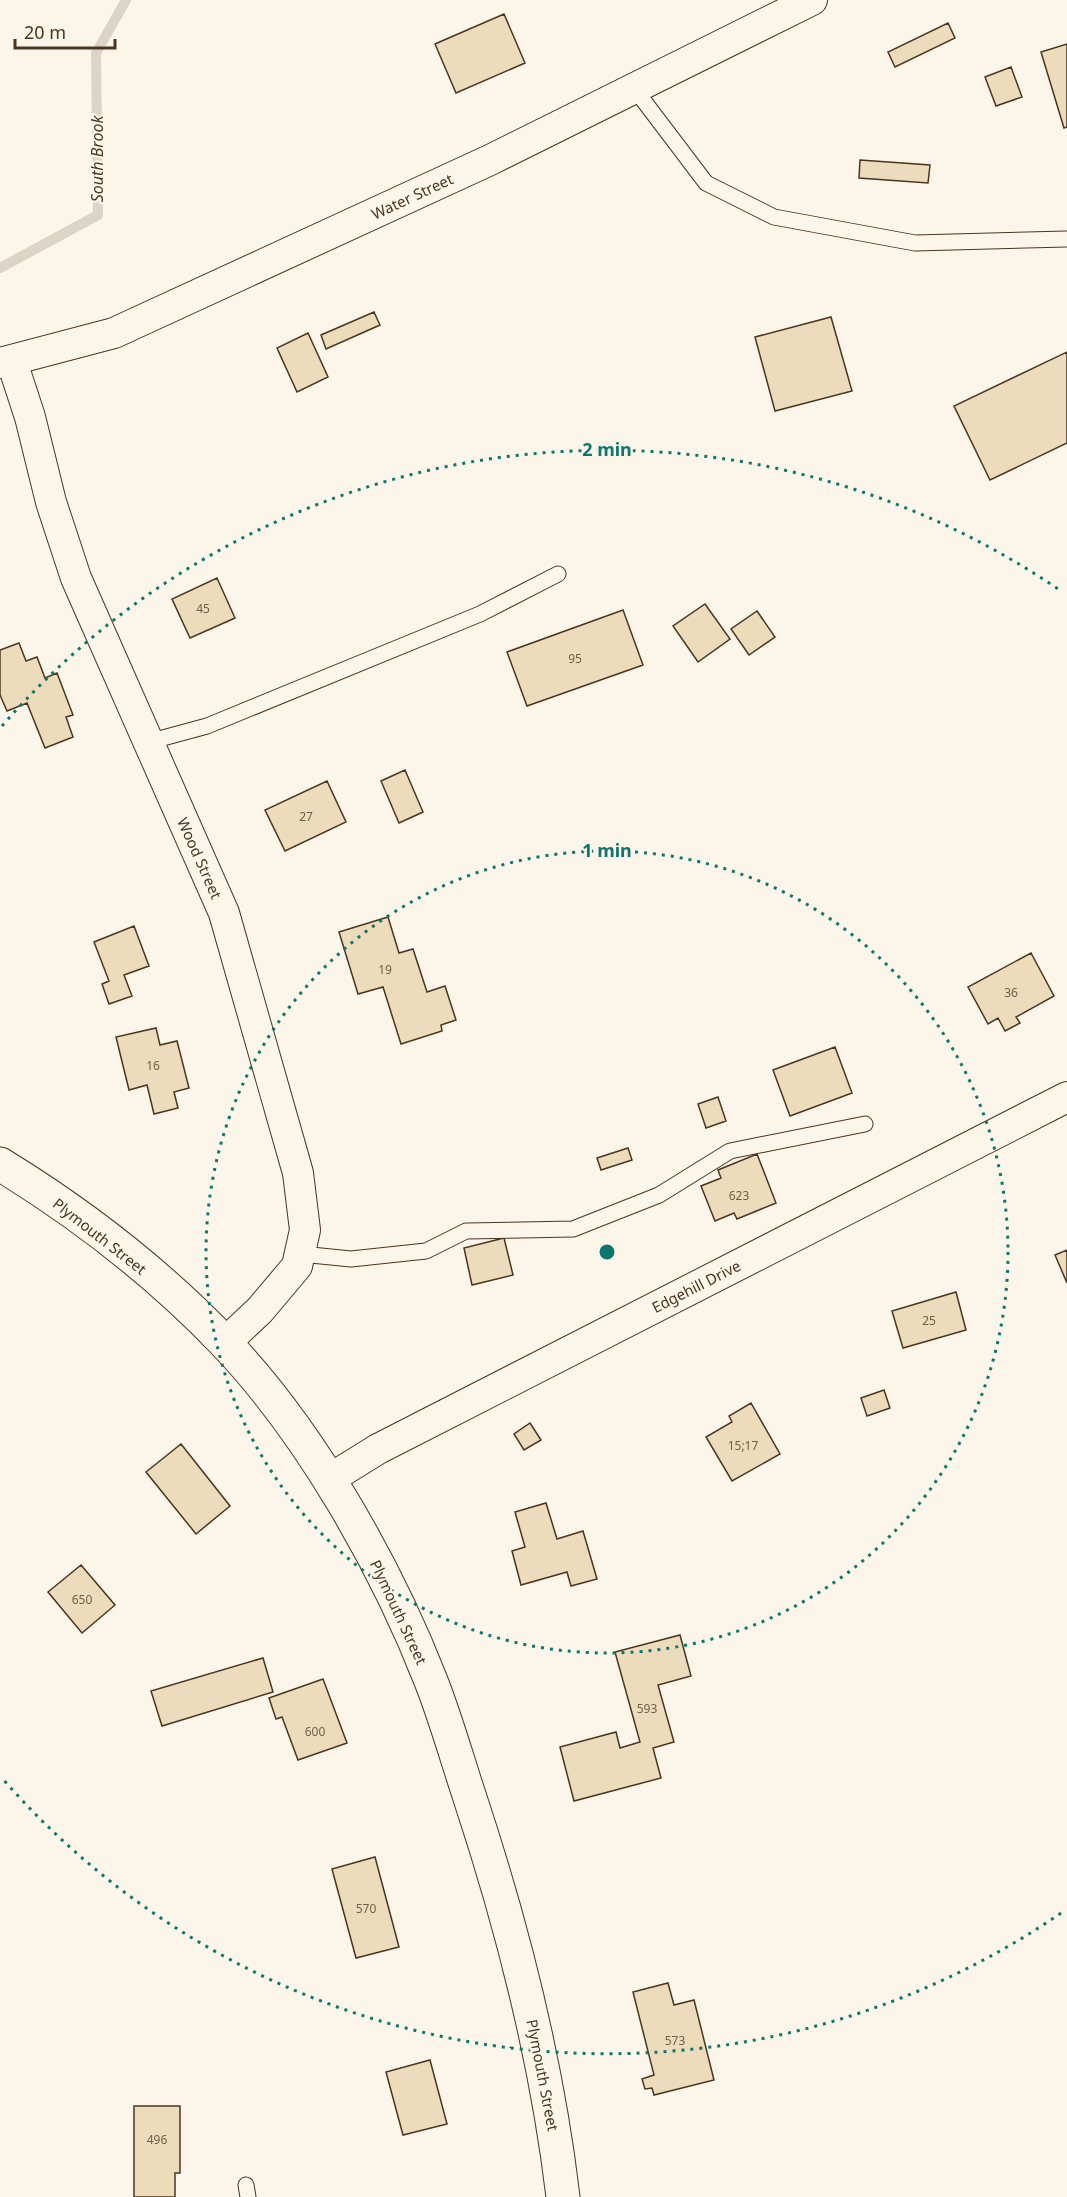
<svg xmlns="http://www.w3.org/2000/svg" width="1067" height="2197" viewBox="0 0 1067 2197" font-family="'Noto Sans',sans-serif">
	<style>
		.lines { fill: none; stroke-linecap: round; stroke-linejoin: round }
		.stream { stroke: #dcd4c6; stroke-width: 10 }
		.building { fill: #ecdcbc; stroke: #4a3520; stroke-width: 1.5 }
		.lane-casing { stroke: #4a3520; stroke-width: 17 }
		.street-casing { stroke: #4a3520; stroke-width: 32 }
		.secondary-casing { stroke: #4a3520; stroke-width: 35 }
		.lane { stroke: #fbf6e9; stroke-width: 15 }
		.street { stroke: #fbf6e9; stroke-width: 30 }
		.secondary { stroke: #fbf6e9; stroke-width: 33 }
		.ring { fill: none; stroke: #0f766e; stroke-width: 3; stroke-dasharray: 3 6 }
		.labels { text-anchor: middle; dominant-baseline: central; stroke-width: 4.5; stroke-linejoin: round; paint-order: stroke }
		.number-label { font-size: 12px; fill: #725f47 }
		.street-label { font-size: 15px; fill: #4a3520; stroke: #fbf6e9 }
		.water-label { font-size: 16px; font-style: italic; fill: #4a3520; stroke: #fbf6e9 }
		.centre { fill: #0f766e; stroke: #fbf6e9; stroke-width: 3 }
		.ring-label { font-size: 18px; text-anchor: middle; font-weight: bold; fill: #0f766e; stroke: #fbf6e9; stroke-width: 4.5; stroke-linejoin: round; paint-order: stroke }
	</style>
	<rect width="100%" height="100%" fill="#fbf6e9"/>
	<g class="lines">
		<path class="stream" d="M0,268L98,215L96,53L126,0"/>
	</g>
	<path class="building" d="M504,14L525,63L456,93L435,44Z
		M948,23L955,38L895,67L888,52Z
		M1067,44V127L1064,128L1041,52Z
		M1011,67L1022,97L996,106L985,77Z
		M860,160L930,165L928,183L859,178Z
		M374,312L380,325L326,349L321,335Z
		M831,317L852,391L775,411L755,337Z
		M308,333L328,377L297,392L277,348Z
		M1067,352V443L990,480L954,406Z
		M217,578L235,618L190,638L172,599Z
		M705,604L730,639L698,662L673,626Z
		M623,610L643,665L527,706L507,652Z
		M757,611L775,637L749,655L731,629Z
		M19,643L26,661L37,657L45,678L57,673L73,715L66,717L73,737L45,748L27,703L7,711L0,695V650Z
		M405,770L423,812L399,823L381,781Z
		M327,781L346,822L285,851L265,810Z
		M388,917L399,953L413,949L427,992L445,986L456,1020L441,1025L442,1031L401,1044L383,987L358,994L339,932Z
		M134,926L149,966L124,975L132,996L109,1004L102,984L109,981L94,942Z
		M1031,953L1054,996L1016,1017L1020,1023L1005,1031L998,1018L988,1024L968,987Z
		M156,1028L160,1045L177,1041L189,1088L174,1092L178,1108L154,1114L147,1085L129,1090L116,1037Z
		M835,1047L852,1093L790,1116L773,1070Z
		M718,1097L726,1121L706,1128L698,1104Z
		M628,1148L632,1160L601,1170L597,1158Z
		M757,1154L776,1203L737,1219L734,1213L715,1221L701,1186L721,1178L718,1170Z
		M504,1238L513,1275L472,1285L464,1248Z
		M1067,1250V1283L1055,1255Z
		M956,1292L966,1330L903,1348L892,1311Z
		M884,1390L890,1408L867,1416L861,1398Z
		M751,1403L780,1454L732,1481L706,1437L732,1422L729,1416Z
		M530,1423L541,1440L524,1450L514,1434Z
		M181,1444L230,1506L196,1534L146,1472Z
		M546,1503L557,1539L583,1531L597,1579L571,1586L567,1572L521,1585L512,1551L525,1547L515,1512Z
		M81,1565L115,1605L82,1633L48,1592Z
		M680,1635L691,1676L658,1685L674,1742L653,1748L661,1778L574,1801L560,1747L616,1732L620,1748L640,1742L615,1652Z
		M263,1658L273,1692L162,1726L151,1691Z
		M323,1679L347,1743L298,1760L282,1717L276,1719L269,1698Z
		M375,1857L399,1947L356,1958L332,1869Z
		M668,1983L674,2005L694,2000L714,2080L654,2095L652,2088L645,2089L642,2079L654,2075L633,1992Z
		M430,2060L447,2124L403,2135L386,2072Z
		M134,2106H180V2173H175V2197H134Z"/>
	<g class="lines">
		<g class="lane-casing">
			<path id="lane" d="M634,88L706,183L774,217L915,243L1067,239
				M148,742L207,726L480,614L558,574
				M301,1254L351,1259L426,1251L466,1231L573,1229L659,1195L730,1151L865,1124
				M246,2185L248,2197"/>
		</g>
		<g class="street-casing">
			<path id="street" d="M12,362L30,417L51,502L76,578L224,913L298,1173L305,1230L297,1266L260,1310L225,1343
				M0,363L114,333L490,160L812,0
				M328,1480L378,1449L1067,1097"/>
		</g>
		<g class="secondary-casing">
			<path id="secondary" d="M0,1164C80,1213 160,1275 225,1343C311,1433 386,1566 431,1681C446,1719 457,1759 470,1798C513,1928 547,2061 563,2197"/>
		</g>
		<use href="#lane" class="lane"/>
		<use href="#street" class="street"/>
		<use href="#secondary" class="secondary"/>
	</g>
	<g class="ring">
		<circle cx="607" cy="1252" r="401"/>
		<path d="M1061 1913A802 802 0 0 1 2 1778M2 726A802 802 0 0 1 1061 591"/>
	</g>
	<g class="labels">
		<g class="number-label">
			<text x="203" y="608">45</text>
			<text x="575" y="658">95</text>
			<text x="306" y="816">27</text>
			<text x="385" y="969">19</text>
			<text x="1011" y="992">36</text>
			<text x="153" y="1065">16</text>
			<text x="739" y="1195">623</text>
			<text x="929" y="1320">25</text>
			<text x="743" y="1445">15;17</text>
			<text x="82" y="1599">650</text>
			<text x="647" y="1708">593</text>
			<text x="315" y="1731">600</text>
			<text x="366" y="1908">570</text>
			<text x="675" y="2040">573</text>
			<text x="157" y="2139">496</text>
		</g>
		<g class="street-label">
			<text transform="translate(412 196) rotate(-25)">Water Street</text>
			<text transform="translate(200 858) rotate(66)">Wood Street</text>
			<text transform="translate(100 1236) rotate(38)">Plymouth Street</text>
			<text transform="translate(696 1286) rotate(-27)">Edgehill Drive</text>
			<text transform="translate(399 1612) rotate(65)">Plymouth Street</text>
			<text transform="translate(543 2075) rotate(79)">Plymouth Street</text>
		</g>
		<g class="water-label">
			<text transform="translate(97 159) rotate(-90)">South Brook</text>
		</g>
	</g>
	<circle cx="607" cy="1252" r="9" class="centre"/>
	<g class="ring-label">
		<text x="607" y="456">2 min</text>
		<text x="607" y="857">1 min</text>
	</g>
	<path d="M15 39v9h100v-9" fill="none" stroke="#4a3520" stroke-width="3"/>
	<text x="24" y="39" font-size="18" fill="#4a3520" stroke="#fbf6e9" stroke-width="4.5" paint-order="stroke">20 m</text>
</svg>
